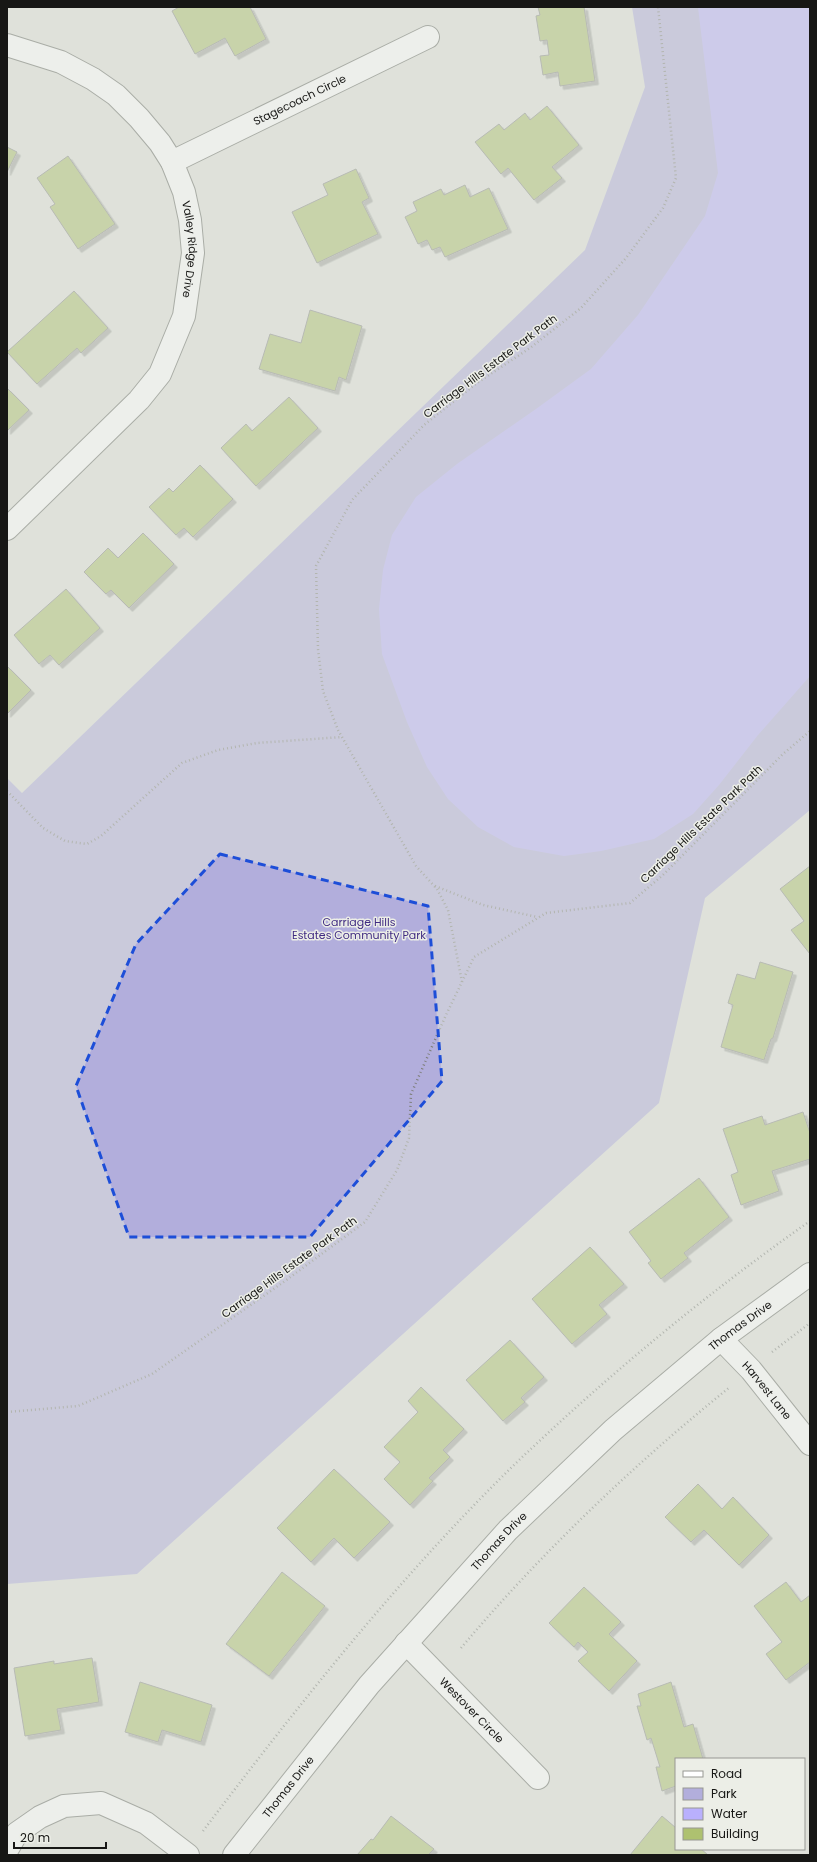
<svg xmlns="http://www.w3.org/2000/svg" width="817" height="1862" viewBox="0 0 817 1862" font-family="Poppins,sans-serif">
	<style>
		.green { fill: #b2aedc }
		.water { fill: #b9b0fd }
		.building { fill: #aec170; stroke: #898b85; filter: url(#shadow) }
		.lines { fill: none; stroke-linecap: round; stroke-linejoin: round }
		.minor-casing { stroke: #6b6d67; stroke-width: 24 }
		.path { stroke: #7e7f7a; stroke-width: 2.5; stroke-dasharray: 1 3; stroke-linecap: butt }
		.minor { stroke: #fff; stroke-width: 22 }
		.marked { fill: none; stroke: #1d4ed8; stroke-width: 3; stroke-dasharray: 8 5; stroke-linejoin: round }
		.labels { text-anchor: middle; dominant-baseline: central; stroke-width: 3; stroke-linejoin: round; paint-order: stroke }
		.street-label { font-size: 11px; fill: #171715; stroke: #eceee7 }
		.park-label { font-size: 11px; fill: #402b82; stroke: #eceee7 }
	</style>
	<defs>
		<filter id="shadow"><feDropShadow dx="3.5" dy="3.5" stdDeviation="0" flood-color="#0004"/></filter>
	</defs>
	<rect width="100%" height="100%" fill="#dfe1da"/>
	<path class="green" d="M632,7H810V810L705,898L659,1103L137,1574L7,1584V778L22,793L585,250L645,87Z"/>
	<path class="water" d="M698,7H810V676L758,735L719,785L693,814L654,839L601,851L564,856L514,847L478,827L448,799L427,767L407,722L382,654L379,609L383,570L392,535L416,497L457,464L536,409L591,369L638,315L705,216L718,173Z"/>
	<path class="building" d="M179,7H250L266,39L235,56L225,38L195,54L172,11Z
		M538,7H584L595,81L560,86L558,72L543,75L540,56L549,55L547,40L540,41L536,16L540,15Z
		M547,106L579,145L552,167L562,178L534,200L508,168L501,174L475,142L499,124L504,130L525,113L530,120Z
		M7,147L17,152L7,172Z
		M68,156L115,224L78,249L50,207L55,204L37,178Z
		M356,169L369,198L362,202L378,234L317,263L292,212L328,195L323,184Z
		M465,185L470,197L489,188L508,229L445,257L440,247L432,250L427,240L418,244L405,217L417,211L413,202L441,189L444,195Z
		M74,291L108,328L81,353L77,348L37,384L7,352Z
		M310,310L362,326L346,380L339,377L335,391L259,369L270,334L301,343Z
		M7,388L29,410L7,431Z
		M289,397L318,428L256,486L221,448L246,424L252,431Z
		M200,465L233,499L193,537L184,528L176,535L149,507L169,488L173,492Z
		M143,533L174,564L129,608L111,590L106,594L84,572L108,548L118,558Z
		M66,589L100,628L59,665L50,655L39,664L14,635Z
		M7,666L31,690L7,714Z
		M810,866V954L791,930L804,921L780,889Z
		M760,962L793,972L773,1038L771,1039L764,1060L721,1047L733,1005L728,1003L737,974L755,979Z
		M803,1112L810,1133V1159L772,1171L779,1191L741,1205L731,1175L738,1172L723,1129L762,1116L765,1125Z
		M699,1178L729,1217L684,1253L688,1258L661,1279L648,1263L651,1261L629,1232Z
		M590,1247L624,1284L599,1305L607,1314L572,1344L532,1299Z
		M510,1340L544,1377L521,1398L525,1402L503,1421L466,1380Z
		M421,1387L464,1429L443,1450L450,1457L429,1478L433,1481L410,1505L384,1479L400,1462L384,1447L418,1412L408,1401Z
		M334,1469L390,1522L354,1558L334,1538L311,1562L277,1528Z
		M698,1484L722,1509L733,1497L769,1535L739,1565L704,1530L691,1542L665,1517Z
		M282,1572L325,1606L269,1676L226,1644Z
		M786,1582L801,1602L810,1595V1662L786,1680L766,1654L782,1642L754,1606Z
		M584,1587L621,1622L609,1634L637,1661L609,1691L578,1661L588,1652L578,1642L574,1647L549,1623Z
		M92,1658L99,1702L57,1709L61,1730L25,1736L14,1668L54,1661V1664Z
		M140,1682L212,1705L201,1742L162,1730L158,1742L125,1732Z
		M671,1682L684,1727L693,1724L703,1759H676V1786L662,1791L656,1767H660L651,1738L647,1740L637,1706H641L638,1694Z
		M391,1816L434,1849L428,1855H357L371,1839L373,1840Z
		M662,1816L676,1828V1849H701L708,1855H630Z"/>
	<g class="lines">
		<g class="minor-casing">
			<g id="minor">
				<path id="s1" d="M7,45L61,62L93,79L116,95L139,118L160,143L172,162L184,192L190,220L193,253L184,316L160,374L139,400L7,529"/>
				<path id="s2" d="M172,162L428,37"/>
				<path id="s3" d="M721,1339L751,1370L810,1444"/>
				<path id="s4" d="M406,1643L538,1778"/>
				<path d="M7,1850L17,1833L40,1817L64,1806L101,1803L146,1823L188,1855"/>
				<path id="s5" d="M234,1855L369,1685L508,1530L613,1430L721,1339L810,1274"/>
			</g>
		</g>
		<path class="path" d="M7,791L43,828L65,841L87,844L101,836L182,763L218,750L257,743L342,737
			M435,886L483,905L537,917
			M462,982L448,910L437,889L416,866L338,730L323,691L318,649L316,566L352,500L424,425L477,383L530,348L581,308L626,258L663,208L676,178L658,7
			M772,1352L810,1323
			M7,1412L78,1406L152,1374L285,1281L365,1222L397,1170L409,1138L411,1094L446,1015L474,957L546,913L630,903L663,875L783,754L810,731
			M461,1648C541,1553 633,1465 730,1387
			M203,1831C300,1703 400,1576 515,1464C607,1376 706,1294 810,1221"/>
		<use href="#minor" class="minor"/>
	</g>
	<path d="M0 0H817V1862H0ZM220,854L428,906L442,1081L310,1237H129L76,1086L136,944Z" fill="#dfe1da" fill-opacity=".55" fill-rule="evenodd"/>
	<path class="marked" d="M220,854L428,906L442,1081L310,1237H129L76,1086L136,944Z"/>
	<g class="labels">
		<g class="street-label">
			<text stroke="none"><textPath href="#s2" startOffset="142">Stagecoach Circle</textPath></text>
			<text stroke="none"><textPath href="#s1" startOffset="299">Valley Ridge Drive</textPath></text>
			<text transform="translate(490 366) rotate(-37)">Carriage Hills Estate Park Path</text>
			<text transform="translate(701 824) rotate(-44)">Carriage Hills Estate Park Path</text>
			<text transform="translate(289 1267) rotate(-36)">Carriage Hills Estate Park Path</text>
			<text stroke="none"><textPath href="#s5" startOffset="735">Thomas Drive</textPath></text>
			<text stroke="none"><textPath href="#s3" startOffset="69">Harvest Lane</textPath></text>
			<text stroke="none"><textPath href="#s5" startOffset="411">Thomas Drive</textPath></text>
			<text stroke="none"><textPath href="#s4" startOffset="94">Westover Circle</textPath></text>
			<text stroke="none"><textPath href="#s5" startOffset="87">Thomas Drive</textPath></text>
		</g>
		<g class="park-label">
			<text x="359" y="922">Carriage Hills<tspan x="359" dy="13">Estates Community Park</tspan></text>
		</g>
	</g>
	<rect width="817" height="1862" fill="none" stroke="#171715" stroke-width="16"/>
	<rect x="675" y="1758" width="130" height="92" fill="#eceee7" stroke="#979893"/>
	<rect x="683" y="1771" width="20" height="6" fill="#ffffff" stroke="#979893"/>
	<text x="711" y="1778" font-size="12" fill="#171715">Road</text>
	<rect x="683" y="1788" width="20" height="12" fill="#b2aedc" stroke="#979893"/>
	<text x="711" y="1798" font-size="12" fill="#171715">Park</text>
	<rect x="683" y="1808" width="20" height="12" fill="#b9b0fd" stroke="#979893"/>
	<text x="711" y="1818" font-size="12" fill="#171715">Water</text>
	<rect x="683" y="1828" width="20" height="12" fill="#aec170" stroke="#979893"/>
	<text x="711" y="1838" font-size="12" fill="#171715">Building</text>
	<path d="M14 1842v6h92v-6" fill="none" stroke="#171715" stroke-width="2"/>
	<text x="20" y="1842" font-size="12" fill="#171715" stroke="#eceee7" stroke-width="3" paint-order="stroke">20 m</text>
</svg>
